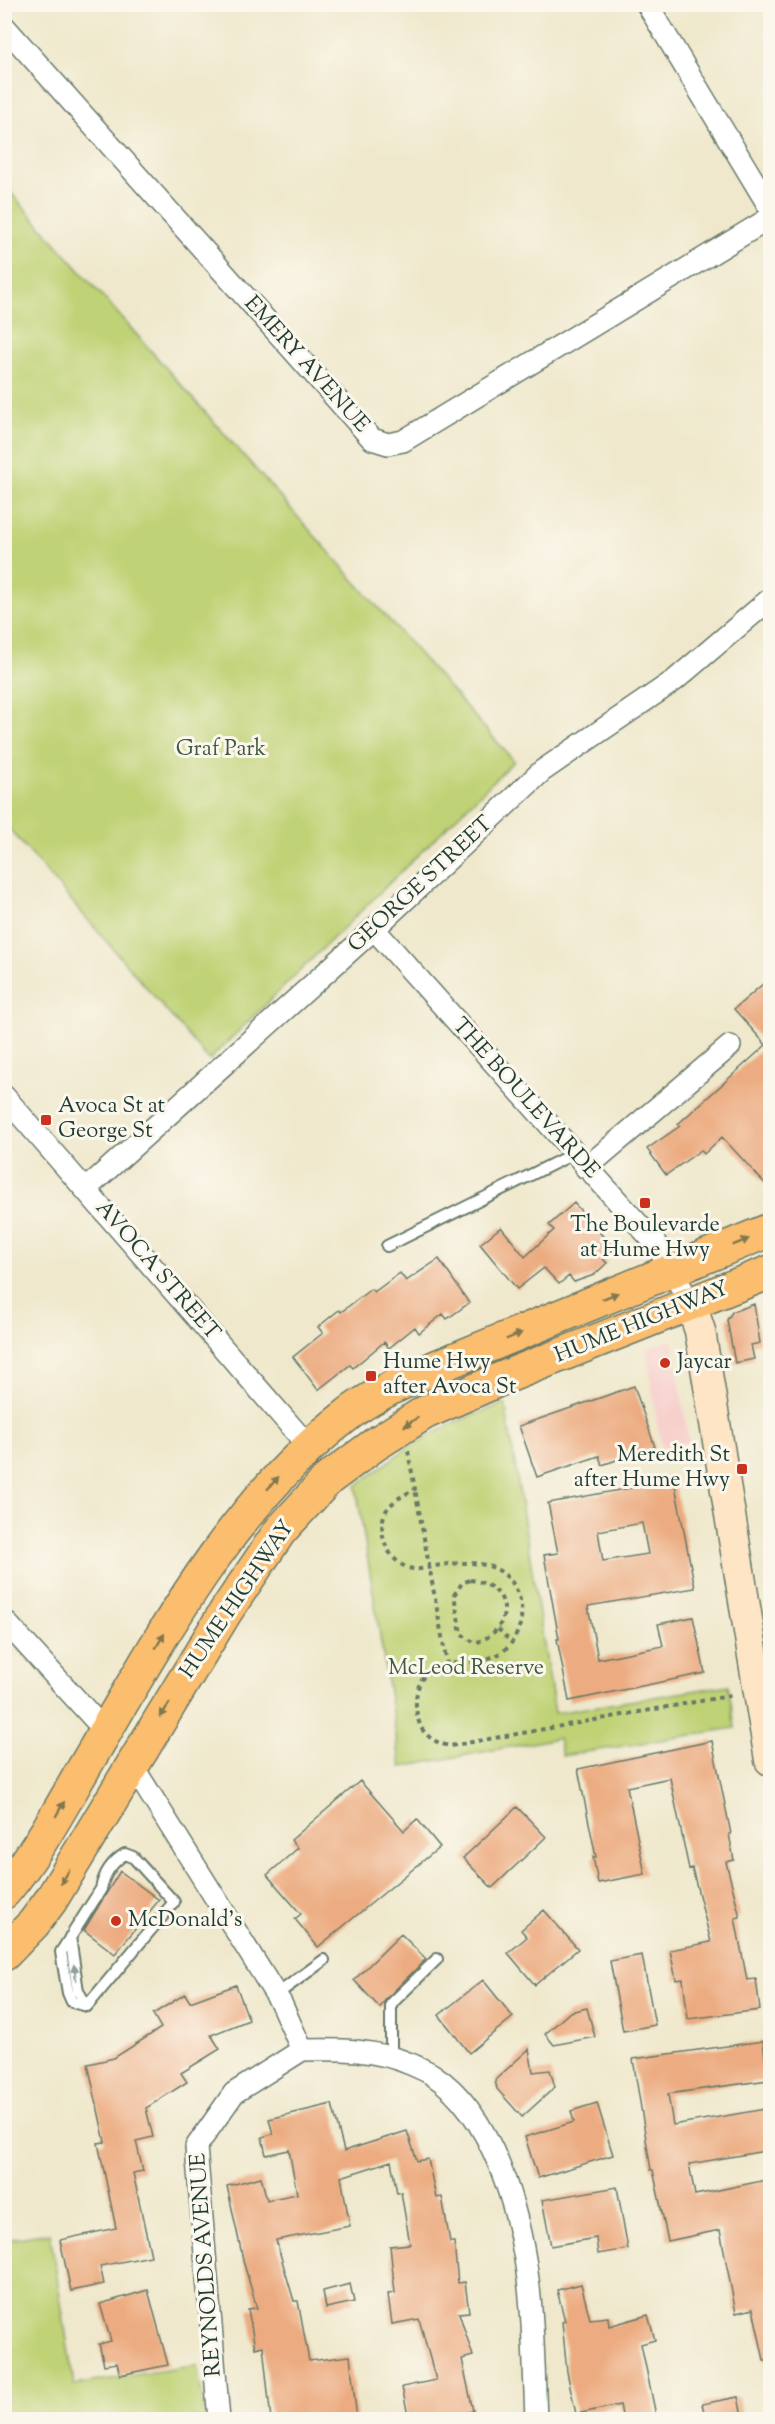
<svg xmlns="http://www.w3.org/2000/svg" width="775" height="2424" viewBox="0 0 775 2424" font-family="'Sorts Mill Goudy',serif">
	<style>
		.built { fill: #f7d0cc }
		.green { fill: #bfd275; stroke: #6f8854; stroke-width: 1.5 }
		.building { fill: #ecab80; fill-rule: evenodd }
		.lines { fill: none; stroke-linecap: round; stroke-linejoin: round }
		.lane-casing { stroke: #687969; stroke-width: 14 }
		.street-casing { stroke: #687969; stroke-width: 24 }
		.secondary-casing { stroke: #687969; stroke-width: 33 }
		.highway-casing { stroke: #687969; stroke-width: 36 }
		.path { stroke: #687969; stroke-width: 4; stroke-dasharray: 4.5 4.5; stroke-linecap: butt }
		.lane { stroke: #fff; stroke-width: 10 }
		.street { stroke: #fff; stroke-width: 21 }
		.secondary { stroke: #fde5c5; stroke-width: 30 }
		.highway { stroke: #fbbd6e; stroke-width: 33 }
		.oneway { fill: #82774e }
		.oneway2 { fill: #8f9e9a }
		.poi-dot { fill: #c8321e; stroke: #fbf7ec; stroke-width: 2 }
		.labels { text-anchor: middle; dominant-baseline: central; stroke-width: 6; stroke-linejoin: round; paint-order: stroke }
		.street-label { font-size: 22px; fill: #1f3d34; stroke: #fbf7ec }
		.park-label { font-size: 22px; fill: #3f5b41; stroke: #fbf7ec }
		.poi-label { font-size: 22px; fill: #1f3d34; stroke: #fbf7ec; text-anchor: start }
	</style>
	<rect width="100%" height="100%" fill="#fbf7ec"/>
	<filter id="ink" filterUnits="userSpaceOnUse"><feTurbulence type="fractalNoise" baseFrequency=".0167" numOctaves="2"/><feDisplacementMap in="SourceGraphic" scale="12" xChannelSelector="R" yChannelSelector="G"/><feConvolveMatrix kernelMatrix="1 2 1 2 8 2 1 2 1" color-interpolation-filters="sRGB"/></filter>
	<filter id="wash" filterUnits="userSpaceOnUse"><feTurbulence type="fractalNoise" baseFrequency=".008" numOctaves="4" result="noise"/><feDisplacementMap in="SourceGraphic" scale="24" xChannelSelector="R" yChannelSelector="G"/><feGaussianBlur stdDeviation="1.35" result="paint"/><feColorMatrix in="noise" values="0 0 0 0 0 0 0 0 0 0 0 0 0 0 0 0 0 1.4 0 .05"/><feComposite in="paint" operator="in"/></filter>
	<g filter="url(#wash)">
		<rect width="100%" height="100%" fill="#efe8cc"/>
		<path class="built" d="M669,1340L673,1343L689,1443L661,1448L646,1349Z"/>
		<path class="green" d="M5,186L514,761L209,1060L5,824Z
			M505,1403L555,1713L728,1685L735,1728L562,1756L558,1738L401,1767L356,1486L411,1445L455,1422Z
			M50,2233L74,2385L197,2365L206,2419H5V2240Z"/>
		<g id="blocks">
			<path class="building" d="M771,977V1190L722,1137L704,1154L701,1150L666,1175L647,1149L680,1126L678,1124L766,1045L734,1009Z
				M574,1203L614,1249L603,1259L607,1263L594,1275L574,1282L569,1276L559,1284L544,1268L517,1289L480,1244L501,1227L525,1257L554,1230L549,1225Z
				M439,1259L469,1303L447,1319L443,1314L419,1333L415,1327L389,1348L384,1342L353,1368L350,1365L318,1390L293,1357L323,1333L318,1327L339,1310L341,1312L371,1289L374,1292L400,1273L406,1281Z
				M754,1304L760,1343L751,1345L754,1359L735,1363L727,1320L732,1312Z
				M634,1386L655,1447L602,1465L599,1456L537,1477L519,1426Z
				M674,1480L695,1588L588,1606L598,1659L663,1646L658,1624L693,1617L705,1673L569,1701L557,1639H559L544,1555L558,1553L548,1503ZM642,1523L648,1554L603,1561L598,1531Z
				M712,1741L731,1834H729L734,1860L726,1862L740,1917L735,1918L747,1980L756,1979L760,2010L688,2019L683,1979L676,1980L670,1950L711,1942L692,1868L689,1869L670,1778L627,1787L645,1874L598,1883L593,1857H596L578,1769Z
				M360,1781L404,1831L417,1819L440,1847L318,1947L295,1919L301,1914L267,1875L298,1848L291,1840Z
				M517,1807L546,1837L492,1888L463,1858Z
				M120,1871L159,1900L115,1954L84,1930Z
				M544,1910L578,1949L535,1985L508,1953L527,1937L521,1930Z
				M401,1934L426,1959L386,1999L380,2008L354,1980Z
				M642,1955L655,2025L623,2031L610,1961Z
				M483,1980L513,2017L469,2053L439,2015Z
				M236,1985L249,2020L211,2035L220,2049L181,2073L187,2082L146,2108L153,2137L136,2141L143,2171L133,2173L151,2256L100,2266L104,2284L71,2291L60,2240L116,2228L98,2143L105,2142L88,2064L114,2058L161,2028L153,2014L185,1994L190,2002Z
				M587,2008L595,2037L554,2045L545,2034L570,2012Z
				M763,2041L768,2080L668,2094L673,2125L771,2108V2150L689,2164L695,2195L771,2179V2360H764L753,2309L736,2313L720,2230L668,2241L653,2170H651L633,2059Z
				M529,2049L533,2072L550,2070L555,2087L522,2117L497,2089L495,2080Z
				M597,2103L613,2155L538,2178L525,2137L574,2122L571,2111Z
				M332,2104L344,2151L407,2131L417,2161L428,2159L436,2198L442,2197L450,2242H454L458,2283L465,2282L469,2312L459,2313L473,2356L462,2359L473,2411L435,2420H409L402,2387L436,2380L419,2319L392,2324L388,2294L395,2293L390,2246L410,2244L401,2192L397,2193L391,2161L341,2177L350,2226L276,2240L294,2301H298L309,2361L350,2356L357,2420H271L263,2346L255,2348L248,2309L257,2308L244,2264L227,2186L261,2177L267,2200L297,2194L289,2150L266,2155L262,2137L273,2134L269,2119Z
				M617,2187L628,2249L598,2254L596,2238L551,2246L542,2200Z
				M350,2284L354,2302L326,2308L323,2291Z
				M581,2284L590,2319L608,2317L609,2326L648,2315L655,2340L641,2344L657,2420H623L620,2405L576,2414L567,2372L562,2322L565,2321L557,2290Z
				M148,2290L168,2365L120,2375L117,2363L104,2365L99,2344L111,2341L100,2304Z
				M738,2397L743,2420H706L702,2404Z"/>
		</g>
	</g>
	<g filter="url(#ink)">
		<use href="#blocks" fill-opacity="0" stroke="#687969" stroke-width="1.5"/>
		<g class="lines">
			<g class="lane-casing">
				<path id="lane" d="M387,1246L573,1154
					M125,1854L133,1857L174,1902L87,2006L72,2002L68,1993L61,1952L101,1889C104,1873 112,1862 125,1854Z
					M70,1937L78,1991L87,2006
					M276,1995L324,1960
					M391,2056V2004L437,1959"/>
			</g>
			<g class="street-casing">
				<path id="street" d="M647,4L770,208
					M4,26L372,439L388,444L403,441L770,218
					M374,929L656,1244L691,1304
					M4,1096L309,1447
					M586,1168L730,1046
					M86,1189L374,929L542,771L675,680L770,599
					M4,1620L106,1732
					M132,1765L281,2003L302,2050
					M302,2050C341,2049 376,2049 413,2065C419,2068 427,2071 433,2075C493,2114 519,2211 528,2279C534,2325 534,2373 536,2420
					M219,2420L196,2147L234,2093L302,2050"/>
			</g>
			<g class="secondary-casing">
				<path id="secondary" d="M691,1304L700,1331L770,1760"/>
			</g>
			<g class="highway-casing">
				<path id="highway" d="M4,1892C36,1854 60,1809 85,1766C159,1641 229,1506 346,1416C372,1395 404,1382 434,1368L770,1230
					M4,1954L34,1923L51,1900L226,1611L280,1531L328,1479L374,1445L424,1413L503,1378L770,1272"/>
			</g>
			<path class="path" d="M408,1451L415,1489C404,1495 393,1500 386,1511C375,1532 389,1565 413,1569C422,1570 432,1567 440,1565C469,1561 501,1560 516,1589C523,1603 523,1620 517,1633C504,1663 474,1661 447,1664L415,1489
				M470,1580C514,1585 515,1630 475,1643L461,1634L454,1595L462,1583Z
				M498,1629L512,1643
				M447,1664C442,1666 434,1668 429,1671C413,1684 413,1712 422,1729C429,1739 439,1744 450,1746L734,1695"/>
			<use href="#lane" class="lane"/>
			<use href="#street" class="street"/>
			<use href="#secondary" class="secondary"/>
			<use href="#highway" class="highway"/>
		</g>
		<defs><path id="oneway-solid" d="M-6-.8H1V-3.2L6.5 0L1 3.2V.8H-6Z" transform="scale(1.5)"/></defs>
		<g class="oneway">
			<use href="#oneway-solid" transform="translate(741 1242) rotate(-22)"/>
			<use href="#oneway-solid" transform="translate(610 1296) rotate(-22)"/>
			<use href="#oneway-solid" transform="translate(514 1336) rotate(-23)"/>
			<use href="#oneway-solid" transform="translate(411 1422) rotate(147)"/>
			<use href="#oneway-solid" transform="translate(273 1483) rotate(-48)"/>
			<use href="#oneway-solid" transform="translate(160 1641) rotate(-59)"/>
			<use href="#oneway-solid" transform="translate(165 1710) rotate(123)"/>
			<use href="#oneway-solid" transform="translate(60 1809) rotate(-60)"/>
			<use href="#oneway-solid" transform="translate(65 1877) rotate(121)"/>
		</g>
		<use class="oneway2" href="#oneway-solid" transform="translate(75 1973) rotate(-98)"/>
	</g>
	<g class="poi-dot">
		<rect x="40" y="1114" width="12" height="12" rx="3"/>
		<rect x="639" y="1197" width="12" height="12" rx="3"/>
		<circle cx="665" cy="1363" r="6"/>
		<rect x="365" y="1370" width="12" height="12" rx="3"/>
		<rect x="736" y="1463" width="12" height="12" rx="3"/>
		<circle cx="116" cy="1921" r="6"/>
	</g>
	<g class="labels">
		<g class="street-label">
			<text transform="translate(306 365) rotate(48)">EMERY AVENUE</text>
			<text transform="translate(421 885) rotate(-43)">GEORGE STREET</text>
			<text transform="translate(525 1099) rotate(48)">THE BOULEVARDE</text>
			<text transform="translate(157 1271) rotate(49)">AVOCA STREET</text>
			<text transform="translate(642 1323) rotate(-22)">HUME HIGHWAY</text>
			<text transform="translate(238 1600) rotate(-56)">HUME HIGHWAY</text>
			<text transform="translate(207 2265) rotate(-94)">REYNOLDS AVENUE</text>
		</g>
		<g class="park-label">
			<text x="221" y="750">Graf Park</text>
			<text x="466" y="1669">McLeod Reserve</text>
		</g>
		<g class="poi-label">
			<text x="58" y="1107">Avoca St at<tspan x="58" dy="25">George St</tspan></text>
			<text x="645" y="1226" text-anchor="middle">The Boulevarde<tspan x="645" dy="25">at Hume Hwy</tspan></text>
			<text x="383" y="1363">Hume Hwy<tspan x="383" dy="25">after Avoca St</tspan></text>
			<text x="677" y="1363">Jaycar</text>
			<text x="730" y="1456" text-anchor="end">Meredith St<tspan x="730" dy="25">after Hume Hwy</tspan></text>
			<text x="128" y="1921">McDonald's</text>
		</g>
	</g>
	<rect width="775" height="2424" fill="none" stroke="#fbf7ec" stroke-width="24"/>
</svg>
